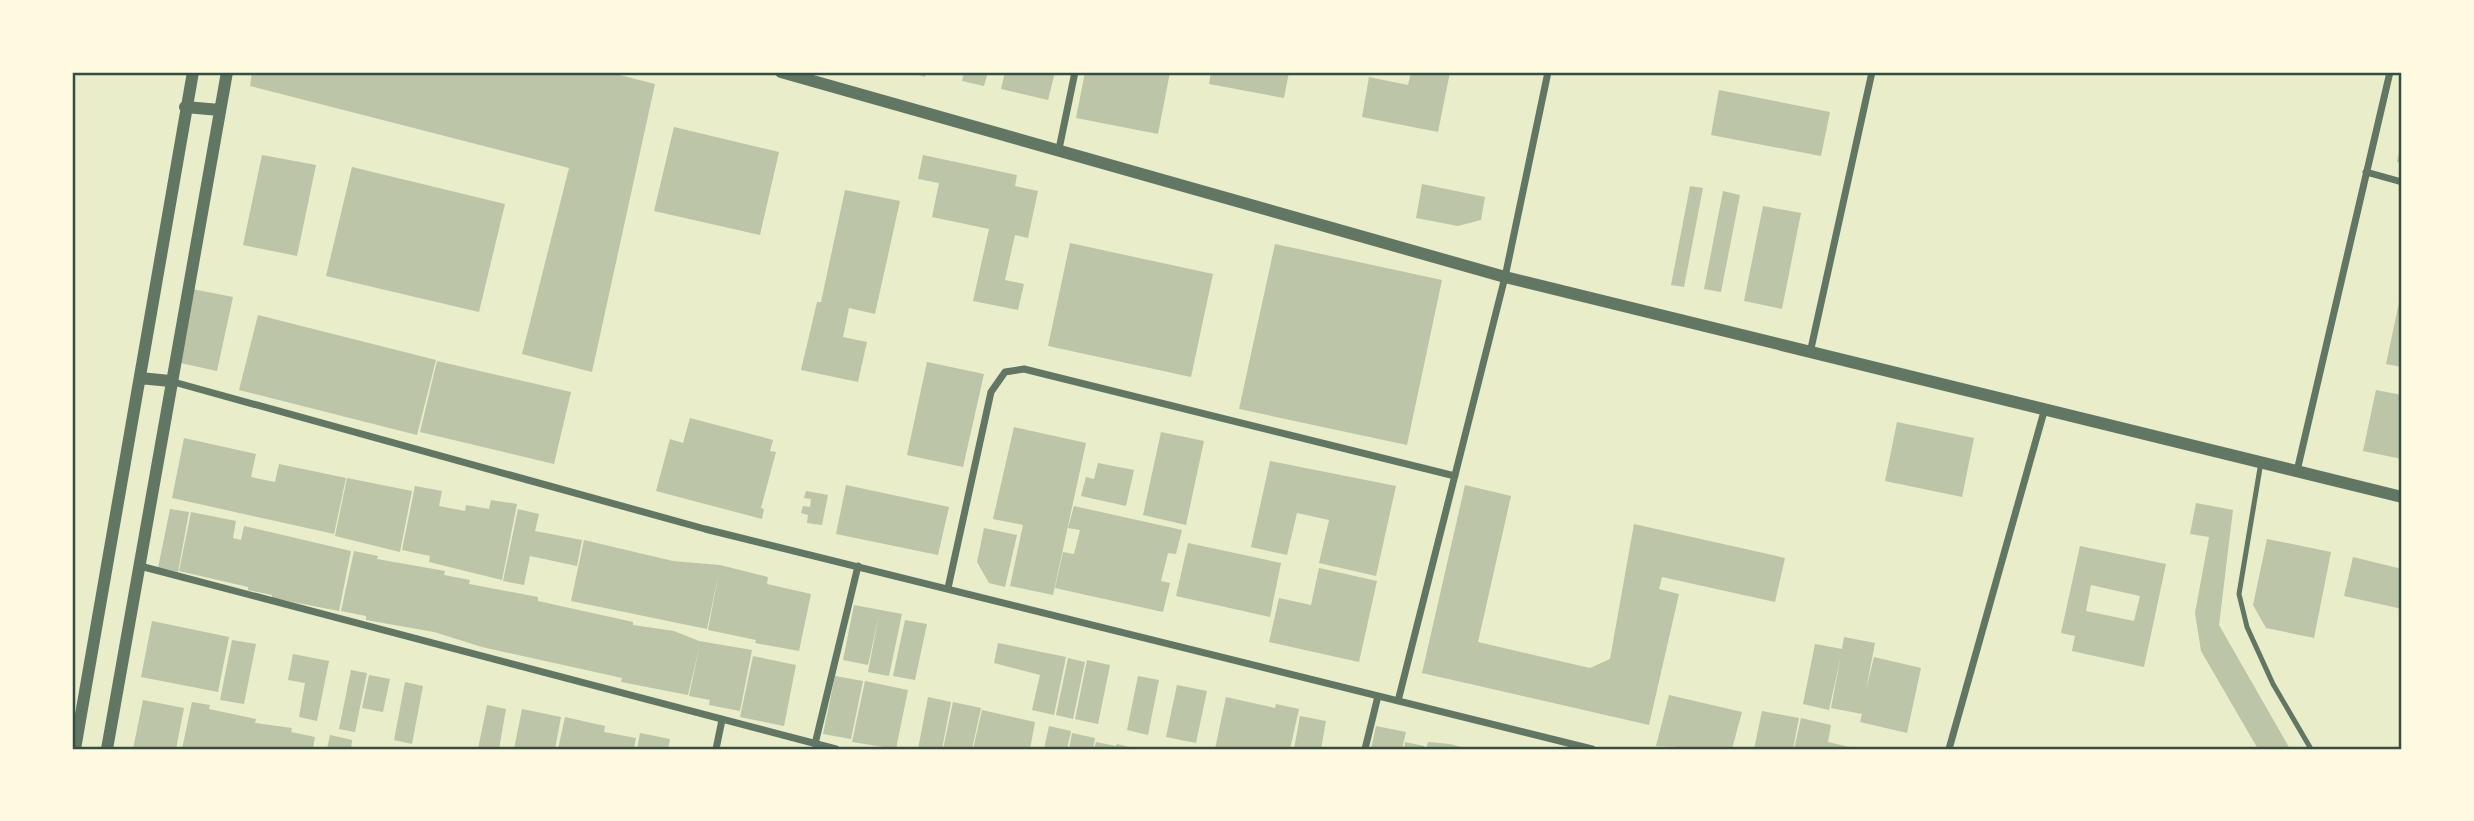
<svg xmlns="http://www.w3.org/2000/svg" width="2474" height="821" viewBox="0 0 2474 821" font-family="'Noto Sans',sans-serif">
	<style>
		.building { fill: #bcc5a7; fill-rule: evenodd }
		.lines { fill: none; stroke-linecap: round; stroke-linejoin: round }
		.service { stroke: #617663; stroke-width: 5 }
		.minor { stroke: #617663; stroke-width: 7 }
		.tertiary { stroke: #617663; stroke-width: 12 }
		.neatline { fill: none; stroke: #344e41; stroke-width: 2.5 }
	</style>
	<rect width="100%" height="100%" fill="#e9edc9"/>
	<path class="building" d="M252,72H608L655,84L592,372L522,354L569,168L250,86Z
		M909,72H926L925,77Z
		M964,72H988L984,86L962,81Z
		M1005,72H1055L1048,100L1001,89Z
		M1085,72H1170L1158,134L1076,118Z
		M1211,72H1289L1284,98L1209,84Z
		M1411,72H1450L1438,132L1362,117L1369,77L1408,85Z
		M1719,90L1830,112L1821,156L1711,135Z
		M674,127L779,152L760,235L654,211Z
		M2401,143H2402V163L2397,162Z
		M262,155L316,165L297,256L243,245Z
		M923,155L1017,175L1015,186L1038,191L1028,238L1015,235L1005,280L1024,284L1018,310L973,301L989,229L932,217L939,183L918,179Z
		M352,167L505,204L479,312L326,276Z
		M1422,184L1485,197L1481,220L1458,226L1416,218Z
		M1690,186L1703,188L1684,287L1671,285Z
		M845,190L900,201L875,314L849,308L843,337L867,342L858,382L801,370L817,302H821Z
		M1723,191L1740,195L1721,292L1704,289Z
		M1763,206L1801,213L1782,309L1744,301Z
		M1070,243L1213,274L1191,377L1048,346Z
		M1275,244L1442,280L1407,445L1239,409Z
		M192,289L233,297L217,371L176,362Z
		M2401,293H2402V367L2386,364Z
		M258,315L436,360L417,435L239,390Z
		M437,361L571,392L554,464L420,432Z
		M927,362L984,374L963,467L907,455Z
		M2376,390L2402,395V459L2363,451Z
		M690,418L773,440L770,451L776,452L761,508L764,509L762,519L656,491L670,439L683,443Z
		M1897,422L1974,438L1962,497L1885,481Z
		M1014,427L1086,443L1053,595L1010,586L1023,525L993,519Z
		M1161,432L1204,441L1186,525L1143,515Z
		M184,438L256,454L251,477L275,482L279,464L346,478L334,534L172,498Z
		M1270,461L1396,486L1376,576L1319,563L1329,520L1297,513L1287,555L1251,547Z
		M1098,463L1134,470L1126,506L1081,496L1086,477L1094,479Z
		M347,478L412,491L400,552L335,536Z
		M846,485L949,507L938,555L836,534Z
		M1465,485L1511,496L1478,642L1590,668L1610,659L1634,524L1785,558L1775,602L1662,577L1659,589L1679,594L1649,725L1422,673Z
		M415,486L442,491L439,506L465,511L466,505L489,509L491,500L517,504L502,580L429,562L430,556L402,550Z
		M806,491L828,495L822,525L807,523L808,515L801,513L803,506L810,507L811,499L804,498Z
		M2196,503L2233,510L2219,625L2290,749H2258L2201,651L2195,613L2209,537L2190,534Z
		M1074,506L1182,530L1176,554L1168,553L1161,581L1170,583L1163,612L1055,588L1063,552L1074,554L1080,530L1068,528Z
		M170,509L189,512L178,572L158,568Z
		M518,509L539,514L535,531L582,540L577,566L530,556L524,585L503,581Z
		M191,512L236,521L233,538L241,540L244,526L351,551L339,611L272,598V595L248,590V587L179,571Z
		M984,528L1017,535L1005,587L989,583L977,562Z
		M2267,539L2331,552L2314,638L2266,628L2253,605Z
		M584,540L673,561L720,565L768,577L767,584L811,594L799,651L755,643L756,640L708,630L719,572L707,629L571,601Z
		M1188,543L1281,563L1270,617L1176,596Z
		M2080,546L2166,564L2144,667L2072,651L2075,636L2061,633ZM2091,585L2140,596L2134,621L2086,611Z
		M354,551L378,556L377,559L445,571L444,575L470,580L469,584L538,597V601L633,622V625L674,631L699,641L752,650L740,711L709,705L710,700L689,696L700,644L688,695L621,682L622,678L482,647L434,632L366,620V616L341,611Z
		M2353,557L2402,569V609L2344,596Z
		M1319,568L1377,581L1359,662L1269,642L1279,598L1311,605Z
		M854,605L902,614L889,676L868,672L879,615L868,665L843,660Z
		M905,620L927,624L915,680L893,676Z
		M152,621L229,637L218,692L141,677Z
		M1844,637L1875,643L1866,690L1874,657L1921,668L1907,733L1860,722L1862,714L1831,708L1841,655L1829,710L1803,704L1815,644L1842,649Z
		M232,640L256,644L244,704L220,700Z
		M998,643L1066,657L1054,715L1032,710L1040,675L994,663Z
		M293,654L329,661L317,721L299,717L305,683L288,680Z
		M753,656L796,665L784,726L740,717Z
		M1068,658L1085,662L1073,719L1056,715Z
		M1087,660L1110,665L1098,724L1075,719Z
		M351,670L367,673L355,732L339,729Z
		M369,675L390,679L383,712L362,708Z
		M835,676L863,681L851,739L823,734Z
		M1138,676L1159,680L1148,735L1127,730Z
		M865,681L908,690L896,749L852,742Z
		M405,682L423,686L412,744L394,740Z
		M1177,685L1207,691L1196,743L1166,737Z
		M1669,695L1742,712L1732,749L1656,746Z
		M928,697L951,702L942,749H918Z
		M1226,697L1275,708L1276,704L1299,709L1290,749H1215Z
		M143,700L184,708L176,749H133Z
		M192,702L210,705L209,709L256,719L255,723L292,728L291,732L315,737L313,749H182Z
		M953,702L981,708L972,749H943Z
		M487,705L506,709L499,749H478Z
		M522,709L561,717L555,749H514Z
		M982,710L1035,722L1030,749H973Z
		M1762,711L1799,718L1793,749H1754Z
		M1300,716L1326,721L1321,749H1294Z
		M565,717L605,726L604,732L636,738L634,749H558Z
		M1801,718L1831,725L1828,742L1858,749H1794Z
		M1049,726L1071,731L1067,749H1044Z
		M1376,726L1406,732L1402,749H1371Z
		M640,733L670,739L668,749H637Z
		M1072,733L1095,738L1093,749H1069Z
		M330,735L352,740L351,749H327Z
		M1096,742L1116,746L1117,744L1137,749H1094Z
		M1405,742L1424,746V749H1404Z
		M1428,742L1450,744L1468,749H1426Z"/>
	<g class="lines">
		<path class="service" d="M2261,462L2239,594L2247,627L2273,684L2311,749"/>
		<path class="minor" d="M1059,149L1075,72
			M2366,172L2402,182
			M1810,353L1872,72
			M170,381L705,529L1592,749
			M2297,471L2390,72
			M140,566L836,749
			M948,588L991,392L1005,372L1024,369L1455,476
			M1398,701L1505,277L1548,72
			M815,744L858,566
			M716,749L722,720
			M1365,749L1378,696
			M1949,749L2045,408"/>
		<path class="tertiary" d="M781,72L1505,277L2402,497
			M185,107L220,110
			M140,378L170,381
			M75,749L193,72
			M107,749L227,72"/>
	</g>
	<rect width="2474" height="821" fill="none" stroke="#fefae0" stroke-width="147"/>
	<rect x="74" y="74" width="2326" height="674" class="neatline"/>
</svg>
